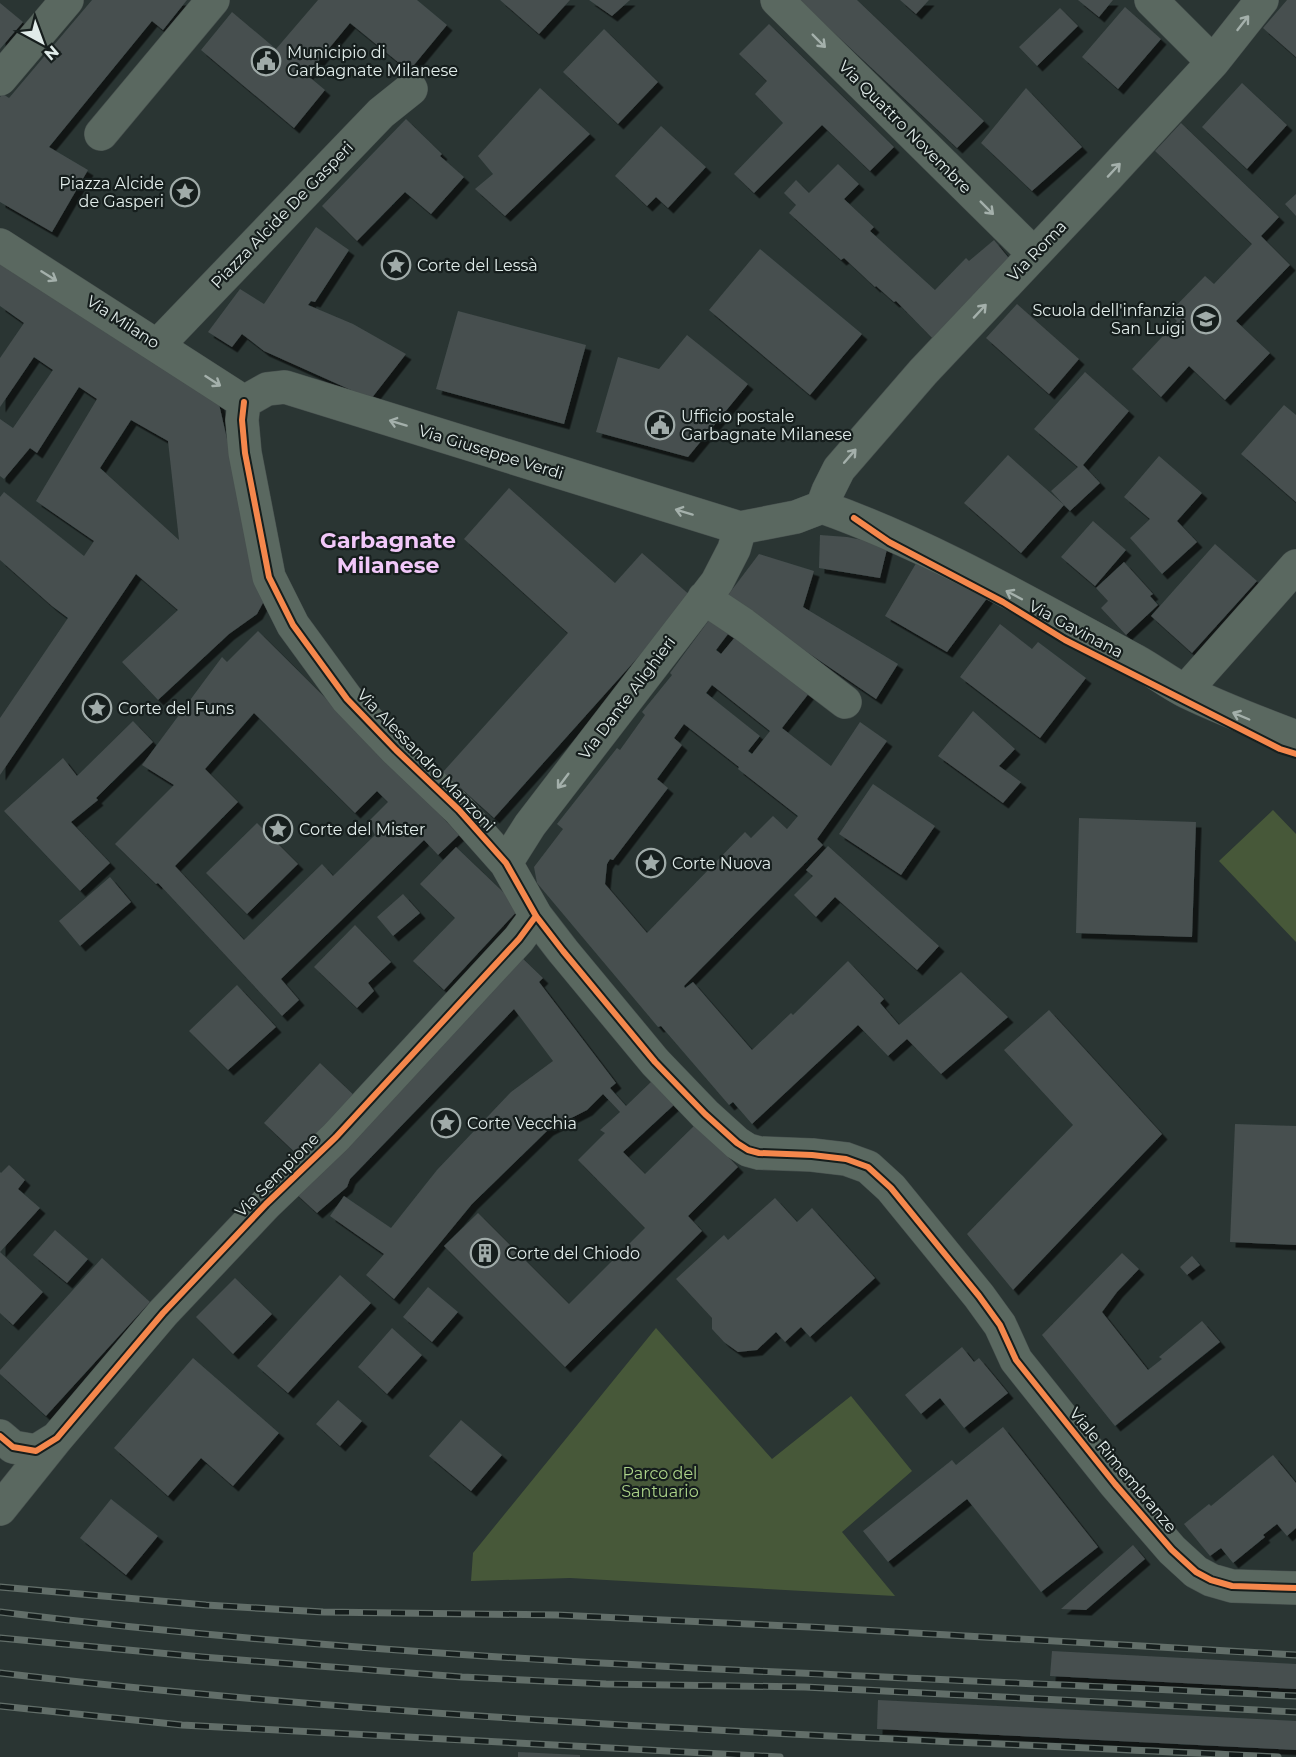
<svg xmlns="http://www.w3.org/2000/svg" width="1296" height="1757" viewBox="0 0 1296 1757" font-family="Montserrat,sans-serif">
	<style>
		.green { fill: #475839 }
		.building { fill: #464f4f; fill-rule: evenodd; filter: url(#shadow) }
		.lines { fill: none; stroke-linecap: round; stroke-linejoin: round }
		.minor-casing { stroke: #48514f; stroke-width: 34 }
		.minor { stroke: #5a6860; stroke-width: 33 }
		.rail-casing { stroke: #626e69; stroke-width: 7 }
		.rail { stroke: #161e1d; stroke-width: 4.5; stroke-dasharray: 14; stroke-linecap: butt }
		.cycleway-casing { stroke: #161e1d; stroke-width: 10 }
		.cycleway { stroke: #f5874c; stroke-width: 6 }
		.oneway { stroke: #a4b0ab }
		.labels { text-anchor: middle; dominant-baseline: central; stroke-width: 4.5; stroke-linejoin: round; paint-order: stroke }
		.poi-label { font-size: 16px; fill: #e0ebe9; stroke: #161e1d; text-anchor: start }
		.street-label { font-size: 16px; fill: #e0ebe9; stroke: #161e1d }
		.park-label { font-size: 16px; fill: #acd389; stroke: #161e1d }
		.district-label { font-size: 22px; font-weight: bold; fill: #f1c8f9; stroke: #161e1d }
	</style>
	<defs>
		<filter id="shadow"><feDropShadow dx="5.5" dy="5.5" stdDeviation="0" flood-color="#0009"/></filter>
	</defs>
	<rect width="100%" height="100%" fill="#2a3533"/>
	<path class="green" d="M1273,810L1296,834V942L1219,861Z
		M656,1328L772,1459L851,1396L912,1471L842,1532L895,1596L570,1578L471,1581L473,1553Z"/>
	<path class="building" d="M92,0H187L163,30L152,21L49,147L88,170L52,232L0,202V97L3,94L9,98Z
		M318,0H417L447,25L409,71L350,23L307,75L325,90L294,128L201,50L232,12L276,49Z
		M500,0H570L539,34Z
		M589,0H630L612,16Z
		M799,0H857L984,121L957,148Z
		M900,0H929L916,14Z
		M1078,0H1113L1099,17Z
		M1287,0H1296V57L1263,28Z
		M0,3L23,22L0,49Z
		M1125,7L1161,39L1118,89L1082,57Z
		M1060,8L1078,26L1037,66L1019,47Z
		M769,24L894,147L870,171L822,125L754,193L734,174L783,123L755,94L767,81L739,54Z
		M604,29L658,82L618,124L563,72Z
		M1242,83L1287,125L1247,169L1202,127Z
		M540,88L590,134L505,216L475,189L493,174L478,156Z
		M1026,88L1082,147L1032,191L981,143Z
		M406,119L442,154L440,156L464,177L431,214L405,192L357,241L322,206Z
		M1181,123L1279,217L1261,236L1290,265L1236,321L1270,353L1225,400L1189,366L1161,397L1132,369L1177,321L1169,313L1205,276L1214,284L1252,244L1155,151Z
		M661,126L706,167L668,208L656,197L647,206L615,176Z
		M838,164L859,184L844,199L874,227L870,231L935,290L966,258L969,261L994,240L1012,262L935,341L896,301L894,302L876,286L875,287L844,258L841,260L789,213L796,205L784,193L796,180L809,193Z
		M1296,194V216L1285,204Z
		M316,227L349,250L315,302L311,301L308,305L353,324L406,354L371,399L264,351L242,334L232,347L208,332L240,289L264,304Z
		M760,249L862,334L810,395L709,310Z
		M0,255L219,404L264,601L257,614L229,634L158,700L122,662L178,610L136,574L0,775V718L68,618L52,606L0,560V497L4,492L84,556L94,541L36,501L97,399L79,387L37,453L30,448L4,479L0,476V419L13,428L53,370L34,357L0,407V358L24,323L0,306ZM131,420L168,441L179,540L100,468Z
		M1017,304L1079,359L1049,394L986,338Z
		M458,311L586,345L564,424L436,389Z
		M687,335L748,384L688,457L596,432L618,357L659,369Z
		M1085,372L1129,411L1083,465L1100,483L1070,511L1064,505L1021,553L964,503L1008,455L1064,505L1051,491L1078,467L1034,429Z
		M1284,405L1296,415V502L1241,454Z
		M1159,456L1202,493L1177,521L1197,542L1162,574L1130,538L1150,519L1124,497Z
		M509,488L615,583L642,553L692,597L494,818L443,772L568,633L464,539Z
		M1093,521L1126,550L1095,586L1061,557Z
		M820,535L847,537L888,545L880,578L819,568Z
		M1215,544L1257,581L1192,653L1151,616Z
		M759,554L814,571L803,607L898,664L876,699L782,635L722,603Z
		M918,560L988,597L947,652L885,616Z
		M1124,562L1153,594L1150,596L1158,605L1126,635L1101,608L1108,601L1096,588Z
		M715,612L734,626L716,650L721,654L741,630L813,688L782,728L831,766L860,722L887,741L817,839L823,845L684,986L685,988L693,982L752,1050L791,1013L793,1015L848,961L884,999L880,1003L899,1025L961,972L1008,1017L941,1074L907,1039L888,1056L858,1025L752,1124L733,1102L729,1105L661,1026L658,1027L537,883L534,867L563,829L557,824L617,748L620,750L645,715L642,712L672,675L670,673ZM712,685L770,731L752,754L748,751L760,736L706,693ZM684,724L739,767L738,769L798,816L787,829L773,816L751,838L745,832L647,933L605,884L607,864L610,859L613,860L668,788L657,779L682,745L674,738Z
		M1000,624L1032,649L1038,642L1086,678L1040,738L960,677Z
		M258,631L398,770L459,835L438,855L424,840L281,979L299,1000L282,1016L158,883L156,884L115,844L174,785L142,765L222,657L227,662ZM254,713L355,813L377,791L388,802L368,822L375,835L333,876L322,864L244,940L175,866L238,802L205,769Z
		M973,711L1015,749L999,766L1021,782L1003,803L938,756Z
		M133,721L153,742L96,798L98,800L71,822L110,863L80,891L4,811L63,758L77,776Z
		M873,784L935,826L901,875L839,834Z
		M1079,818L1196,822L1192,937L1076,933Z
		M257,823L298,864L247,914L206,873Z
		M828,846L939,946L917,970L835,897L816,917L794,895L813,876L806,870Z
		M456,847L520,908L444,990L413,961L455,918L420,884Z
		M110,877L131,902L80,946L59,921Z
		M403,894L420,913L393,936L377,917Z
		M355,925L391,962L368,983L374,991L357,1008L314,967Z
		M519,955L543,978L539,982L616,1083L610,1088L626,1106L652,1081L676,1103L623,1152L645,1174L696,1124L738,1167L688,1216L702,1231L565,1367L444,1246L478,1213L569,1304L645,1228L578,1160L605,1133L600,1130L620,1112L603,1094L587,1110L548,1130L472,1204L394,1299L366,1275L384,1254L330,1216L344,1196L391,1228L437,1170L511,1092L553,1061L514,1009L350,1179L347,1187L317,1213L293,1191Z
		M237,985L276,1027L228,1070L189,1031Z
		M1049,1010L1162,1134L1013,1290L967,1234L1073,1125L1004,1050Z
		M320,1063L358,1099L302,1159L264,1123Z
		M1235,1124L1296,1126V1245L1230,1242Z
		M9,1165L25,1180L18,1189L40,1208L0,1252L43,1292L13,1325L0,1313V1172L1,1173Z
		M775,1198L797,1222L812,1208L875,1278L810,1337L801,1327L785,1342L776,1332L757,1350L738,1352L724,1342L712,1329V1318L676,1279L724,1235L728,1240Z
		M55,1230L88,1259L67,1283L33,1255Z
		M1122,1253L1139,1269L1117,1292L1102,1312L1148,1370L1162,1359L1159,1357L1202,1321L1220,1342L1115,1426L1042,1335Z
		M1192,1256L1200,1265L1187,1275L1180,1267Z
		M102,1258L150,1302L46,1416L0,1374V1370Z
		M340,1275L371,1303L288,1393L257,1366Z
		M235,1278L272,1314L233,1354L196,1317Z
		M428,1287L458,1312L432,1342L403,1317Z
		M392,1328L422,1355L387,1394L358,1367Z
		M962,1347L974,1362L979,1358L1008,1393L964,1428L940,1398L921,1414L905,1395Z
		M193,1358L279,1433L233,1486L201,1458L168,1496L114,1448Z
		M338,1400L362,1421L340,1446L316,1424Z
		M461,1420L502,1455L471,1491L429,1456Z
		M1003,1427L1098,1547L1041,1592L967,1499L888,1562L863,1531L952,1460L956,1465Z
		M1273,1455L1296,1483V1528L1287,1536L1277,1524L1263,1535L1265,1537L1233,1563L1221,1548L1210,1556L1184,1524L1209,1504L1211,1506Z
		M111,1499L158,1536L126,1575L80,1538Z
		M1133,1545L1145,1559L1086,1610L1061,1609Z
		M1052,1651L1296,1664V1689L1050,1676Z
		M878,1700L1296,1721V1750L877,1729Z
		M518,1752L580,1755V1757H518Z"/>
	<g class="lines">
		<g class="minor-casing">
			<path id="minor" d="M777,0L1034,254
				M1151,0L1213,62
				M0,79L67,0
				M101,134L213,0
				M0,245L244,402
				M158,345L381,113L411,89
				M244,402L242,420L245,453L269,577L293,625L347,699L396,750L459,810L506,863L536,916L563,951L655,1062L705,1114L737,1143L748,1150L759,1153L812,1155L846,1159L868,1167L891,1188L979,1296L1000,1325L1016,1360L1115,1484L1172,1550L1196,1572L1211,1580L1232,1586L1296,1588
				M244,402L267,389L285,387L740,528L796,517L822,507
				M822,507L828,491L839,469L923,372L1107,177L1213,62L1262,0
				M822,507C932,546 1034,606 1136,661C1154,671 1169,683 1187,692C1222,709 1259,723 1296,737
				M704,598L743,624L845,702
				M1185,691L1296,566
				M506,863L530,825L717,582L734,549L740,528
				M0,1436L13,1447L36,1451L57,1438L163,1313L266,1204L336,1137L519,939L536,916
				M0,1509L57,1438"/>
		</g>
		<use href="#minor" class="minor"/>
		<g class="rail-casing">
			<path id="rail" d="M0,1587L206,1605L323,1612L557,1615L810,1627L1296,1655
				M0,1612C430,1665 864,1674 1296,1696
				M0,1638L202,1657L462,1677L606,1684L805,1687L1296,1712
				M0,1673C424,1723 852,1736 1278,1757
				M0,1706L182,1725L780,1757"/>
		</g>
		<use href="#rail" class="rail"/>
		<g class="cycleway-casing">
			<path id="cycleway" d="M244,402L242,420L245,453L269,577L293,625L347,699L396,750L459,810L506,863L536,916L563,951L655,1062L705,1114L737,1143L748,1150L759,1153L812,1155L846,1159L868,1167L891,1188L979,1296L1000,1325L1016,1360L1115,1484L1172,1550L1196,1572L1211,1580L1232,1586L1296,1588
				M854,518L889,542L1003,602L1065,640L1280,749L1296,754
				M0,1436L13,1447L36,1451L57,1438L163,1313L266,1204L336,1137L519,939L536,916"/>
		</g>
		<use href="#cycleway" class="cycleway"/>
	</g>
	<defs><path id="oneway-shaft" d="M-6 0H5M1.5-3L5.5 0L1.5 3" fill="none" stroke-width="1.6" stroke-linecap="round" stroke-linejoin="round" transform="scale(1.5)"/></defs>
	<g class="oneway">
		<use href="#oneway-shaft" transform="translate(1243 23) rotate(-52)"/>
		<use href="#oneway-shaft" transform="translate(819 41) rotate(45)"/>
		<use href="#oneway-shaft" transform="translate(1114 170) rotate(-47)"/>
		<use href="#oneway-shaft" transform="translate(987 208) rotate(45)"/>
		<use href="#oneway-shaft" transform="translate(49 276) rotate(32)"/>
		<use href="#oneway-shaft" transform="translate(980 311) rotate(-47)"/>
		<use href="#oneway-shaft" transform="translate(213 381) rotate(33)"/>
		<use href="#oneway-shaft" transform="translate(398 423) rotate(-163)"/>
		<use href="#oneway-shaft" transform="translate(850 456) rotate(-49)"/>
		<use href="#oneway-shaft" transform="translate(684 512) rotate(-163)"/>
		<use href="#oneway-shaft" transform="translate(1014 595) rotate(-152)"/>
		<use href="#oneway-shaft" transform="translate(1241 716) rotate(-157)"/>
		<use href="#oneway-shaft" transform="translate(563 781) rotate(127)"/>
	</g>
	<defs>
		<g id="civic-ring" transform="scale(1.5)"><circle r="9.5" fill="#161e1d" stroke="#a0aba9" stroke-width="1.5"/><path d="M-.6-6.5H3V-4.5H.6V-3L4-1V1h2V6H-6V1h2V-1L-.6-3ZM-1.2 2.5V6h2.4V2.5Z" fill="#a0aba9"/></g>
		<g id="sight-ring" transform="scale(1.5)"><circle r="9.5" fill="#161e1d" stroke="#a0aba9" stroke-width="1.5"/><path d="M0-6L1.8-2.2L6-1.7L2.9 1.2L3.7 5.4L0 3.3L-3.7 5.4L-2.9 1.2L-6-1.7L-1.8-2.2Z" fill="#a0aba9"/></g>
		<g id="school-ring" transform="scale(1.5)"><circle r="9.5" fill="#161e1d" stroke="#a0aba9" stroke-width="1.5"/><path d="M0-5L7-2L0 1L-7-2ZM-4 1L0 2.5L4 1V4Q0 6-4 4Z" fill="#a0aba9"/></g>
		<g id="building-ring" transform="scale(1.5)"><circle r="9.5" fill="#161e1d" stroke="#a0aba9" stroke-width="1.5"/><path d="M-4-6H4V6H1V3H-1V6H-4ZM-2.5-4.3h1.7v1.8h-1.7ZM.8-4.3h1.7v1.8H.8ZM-2.5-1h1.7V.8h-1.7ZM.8-1h1.7V.8H.8Z" fill="#a0aba9"/></g>
	</defs>
	<g fill-rule="evenodd">
		<use href="#civic-ring" x="266" y="61"/>
		<use href="#sight-ring" x="185" y="192"/>
		<use href="#sight-ring" x="396" y="265"/>
		<use href="#school-ring" x="1206" y="319"/>
		<use href="#civic-ring" x="660" y="425"/>
		<use href="#sight-ring" x="97" y="708"/>
		<use href="#sight-ring" x="278" y="829"/>
		<use href="#sight-ring" x="651" y="863"/>
		<use href="#sight-ring" x="446" y="1123"/>
		<use href="#building-ring" x="485" y="1253"/>
	</g>
	<g class="labels">
		<g class="poi-label">
			<text x="287" y="52">Municipio di<tspan x="287" dy="18">Garbagnate Milanese</tspan></text>
			<text x="164" y="183" text-anchor="end">Piazza Alcide<tspan x="164" dy="18">de Gasperi</tspan></text>
			<text x="417" y="265">Corte del Lessà</text>
			<text x="1185" y="310" text-anchor="end">Scuola dell'infanzia<tspan x="1185" dy="18">San Luigi</tspan></text>
			<text x="681" y="416">Ufficio postale<tspan x="681" dy="18">Garbagnate Milanese</tspan></text>
			<text x="118" y="708">Corte del Funs</text>
			<text x="299" y="829">Corte del Mister</text>
			<text x="672" y="863">Corte Nuova</text>
			<text x="467" y="1123">Corte Vecchia</text>
			<text x="506" y="1253">Corte del Chiodo</text>
		</g>
		<g class="street-label">
			<text transform="translate(905 127) rotate(45)">Via Quattro Novembre</text>
			<text transform="translate(282 215) rotate(-46)">Piazza Alcide De Gasperi</text>
			<text transform="translate(1037 251) rotate(-46)">Via Roma</text>
			<text transform="translate(123 322) rotate(33)">Via Milano</text>
			<text transform="translate(491 452) rotate(17)">Via Giuseppe Verdi</text>
			<text transform="translate(1076 629) rotate(28)">Via Gavinana</text>
			<text transform="translate(627 698) rotate(-53)">Via Dante Alighieri</text>
			<text transform="translate(426 760) rotate(46)">Via Alessandro Manzoni</text>
			<text transform="translate(277 1175) rotate(-45)">Via Sempione</text>
			<text transform="translate(1123 1470) rotate(50)">Viale Rimembranze</text>
		</g>
		<g class="park-label">
			<text x="660" y="1473">Parco del<tspan x="660" dy="18">Santuario</tspan></text>
		</g>
		<g class="district-label">
			<text x="388" y="540">Garbagnate<tspan x="388" dy="25">Milanese</tspan></text>
		</g>
	</g>
	<g transform="translate(42 42) rotate(139)" stroke="#161e1d" stroke-width="4.5" paint-order="stroke">
	<path d="M0-4.5L10 22L0 15L-10 22Z" fill="#e0ebe9"/>
	<text y="-9" font-size="16" font-weight="bold" text-anchor="middle" fill="#e0ebe9">N</text>
	</g>
</svg>
